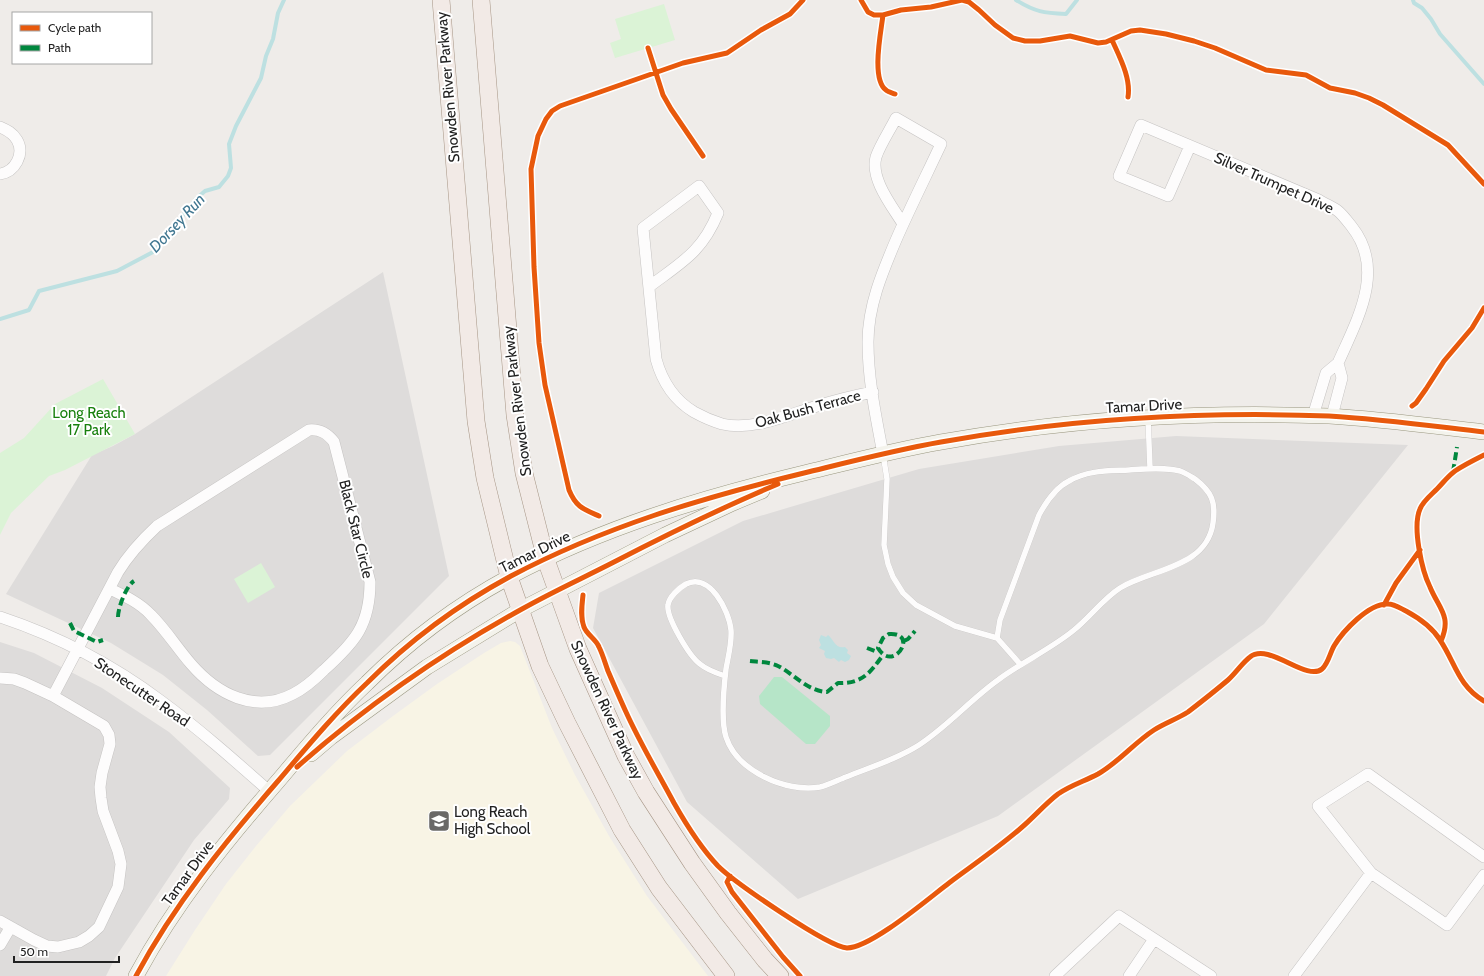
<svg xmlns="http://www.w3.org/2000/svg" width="1484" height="976" viewBox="0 0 1484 976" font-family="Cabin,sans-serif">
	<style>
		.residential { fill: #dedcdb }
		.education { fill: #f8f4e5 }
		.park { fill: #dbf3d6 }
		.pitch { fill: #b6e5c8 }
		.water { fill: #bde0e1 }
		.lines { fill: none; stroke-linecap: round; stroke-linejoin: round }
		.stream { stroke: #bde0e1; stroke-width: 4 }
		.lane-casing { stroke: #c5c3c2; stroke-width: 6 }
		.street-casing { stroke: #c5c3c2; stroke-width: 12 }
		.secondary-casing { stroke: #9a9780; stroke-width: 16 }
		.primary-casing { stroke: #a69585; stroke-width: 18 }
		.lane { stroke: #fdfcfc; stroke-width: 5.5 }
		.street { stroke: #fdfcfc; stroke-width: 11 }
		.secondary { stroke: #f4f3ec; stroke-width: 15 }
		.primary { stroke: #f2eae6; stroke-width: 17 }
		.quiet { stroke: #00873e; stroke-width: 4; stroke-dasharray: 8 4; stroke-linecap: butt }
		.cycleway-casing { stroke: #fff; stroke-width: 8 }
		.cycleway { stroke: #e8590c; stroke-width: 5 }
		.labels { text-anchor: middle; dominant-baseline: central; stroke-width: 4; stroke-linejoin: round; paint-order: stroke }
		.street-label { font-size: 15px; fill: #212121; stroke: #fff }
		.park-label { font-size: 15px; fill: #18800d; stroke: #fff }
		.poi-label { font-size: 15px; fill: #212121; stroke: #fff; text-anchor: start }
		.water-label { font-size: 16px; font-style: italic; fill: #417791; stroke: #fff }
	</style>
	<rect width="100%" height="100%" fill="#efece9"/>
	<path class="residential" d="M383,272L449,576L270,755L258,756L207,710L163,675L111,643L6,594L92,455L113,446L135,434Z
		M1176,436L1408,445L1264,624L998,816L798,899L687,802L593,628L599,593L743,521L919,469L1059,446Z
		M0,642L34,653L102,688L169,732L230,788L229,799L194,840L115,958L106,976H0Z"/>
	<path class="education" d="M510,641L515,642L520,646L552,728L575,775L609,836L647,896L708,976H166L195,930L226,884L256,846L290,806L347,751L393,716L437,684L484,653L501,643Z"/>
	<path class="park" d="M664,4L675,40L615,58L610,43L621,39L615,19Z
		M103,379L135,434L65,470L49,476L11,513L0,535V453L24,438L55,404Z
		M261,563L275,587L248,603L234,579Z"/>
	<path class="pitch" d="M774,677H782L830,716V726L815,744H806L760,704L759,696Z"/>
	<path class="water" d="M821,635L826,637L828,635C834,640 835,649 845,647L848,650L847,653L851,656L849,660L845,662L841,660L839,662L834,658L831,659L826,658L824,654L825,651L819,648L821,645L819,640Z"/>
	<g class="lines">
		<path class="stream" d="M1016,0C1035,12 1044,13 1066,14L1077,0
			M1413,0L1414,3L1422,8L1431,19L1440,34L1484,84
			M0,319L29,310L39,291L117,271L153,252L196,199L205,191L219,187L228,176L231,168L229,144L236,126L261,78L266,56L273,39L278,13L284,0"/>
		<g class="lane-casing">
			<path id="lane" d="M1148,418L1150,468
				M883,454L887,479L884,545L888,564L893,577L903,593L916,605L955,626L997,638L1020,664
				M725,676C716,673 707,670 700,664C689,656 666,617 668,605C669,597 679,588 686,584C710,572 729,611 731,630C732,643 728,657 726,669C724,686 721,721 726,737C737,771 786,793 820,787C829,785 838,780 846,777C871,767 897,759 919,745C948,726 970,700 998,680C1022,662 1051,649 1074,630C1090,617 1103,599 1120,588C1151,569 1207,568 1213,523C1216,502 1212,492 1195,479C1190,476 1186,473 1180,471C1164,467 1145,469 1129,470C1108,471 1088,470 1069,481C1055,488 1046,502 1039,515L1000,620L997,638"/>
		</g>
		<g class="street-casing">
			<path id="street" d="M0,127C7,130 13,133 17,140C25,154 15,172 0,174
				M1190,146L1168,196L1119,176L1141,125L1319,200C1325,204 1333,207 1338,211C1343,215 1348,222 1352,227C1386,270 1357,320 1338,363
				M650,286C682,262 702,252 718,213L699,186L643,228L656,359C662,381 674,400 694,412C703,417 712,421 722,424C752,431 785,416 814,407C833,401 853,396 873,392
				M1313,416L1326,373L1338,363L1342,378L1332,416
				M883,454C876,417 868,380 868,342C868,306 882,273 896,240C910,208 926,176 941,144L896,118C890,130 880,145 876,157C870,179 892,206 903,224
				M0,617C57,636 113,665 161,701C199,729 234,760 269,791
				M0,678L14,679L25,683L53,696L104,726L109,735L110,744L102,773L100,787L101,798L103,811L118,851L121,864L118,887L99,927L89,936L79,942L58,947L47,946L34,940L0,921
				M53,696L118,572C129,554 142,540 157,526L309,430C320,429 327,433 334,442L370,582C370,625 355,642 324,670C315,679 305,688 293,694C255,714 217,694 191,664C177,648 166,630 151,615C140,603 125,596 110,589
				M1484,857L1368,774L1318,806L1371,873L1447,925L1484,875
				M0,945L10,928
				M1055,976L1119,916L1211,976
				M1129,976L1154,939
				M1294,976L1371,873"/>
		</g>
		<g class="secondary-casing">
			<path id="secondary" d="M311,754L331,737L427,667L520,610L665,535L733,503L762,491
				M136,976C174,905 225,842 278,781C306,748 335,713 367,683C408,642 459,604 511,576C604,527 701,498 804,473C849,462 895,450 941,442C1069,419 1199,411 1329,416C1381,419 1432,426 1484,432"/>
		</g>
		<g class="primary-casing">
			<path id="primary" d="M441,0L476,421L485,478L509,577L540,666L567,723L622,830L659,888L726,976
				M481,0L515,415L524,473L546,560L578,649L626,756L646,792L692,863L728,913L765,960L780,976"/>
		</g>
		<use href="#lane" class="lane"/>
		<use href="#street" class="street"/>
		<use href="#secondary" class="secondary"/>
		<use href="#primary" class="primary"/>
		<path class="quiet" d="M1453,472L1457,447
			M118,617C118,608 126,586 134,581
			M70,623L74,631L97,642L103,640
			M889,634C920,632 893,674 878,648L883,638Z
			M904,641L908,639L915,631
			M867,648L875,651L880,650
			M750,661C759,662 770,662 778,666C794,674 807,691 827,692L838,683C862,684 870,673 883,655"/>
		<g class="cycleway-casing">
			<path id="cycleway" d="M861,0L868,12L874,15H883L901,10L931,7L962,0L969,2L979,10L995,25L1013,38L1025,41H1040L1070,36L1098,43L1106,42L1131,31L1140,30L1166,34L1194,41L1215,48L1266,70L1306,75L1330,88L1355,93L1369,98L1383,105L1448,145L1484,184
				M883,15C881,32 871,79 886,90C888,92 892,93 895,94
				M1112,40C1120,58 1131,78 1128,97
				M648,48L663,95L671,109L703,156
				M1412,406L1416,403L1426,389L1444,361L1472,328L1484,308
				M599,516C583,509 576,507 569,490L545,385L539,343L534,267L531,169L538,136L546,119L552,111L560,106L683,63L727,53L761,30L790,14L803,0
				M583,595C582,605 580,617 584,627C587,635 596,639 599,647C603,655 605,663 608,671C614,685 620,699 626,712C640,743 658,773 674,803C687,826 700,847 718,866C734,882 828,947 847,948C871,948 929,898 949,883C973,865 998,848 1021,828C1034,817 1045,804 1058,794C1071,785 1085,781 1098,774C1119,762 1134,743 1154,730C1165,723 1177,719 1188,712C1201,702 1215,691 1228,680C1236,673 1242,663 1250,657C1269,642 1306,682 1322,669C1328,664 1330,653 1334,646C1343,631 1369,603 1388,604C1394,604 1400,608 1406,611C1419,618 1432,627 1440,640C1455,662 1458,686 1484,701
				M1384,605L1396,583L1420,550
				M1441,641C1452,616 1439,609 1430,587C1422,571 1412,527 1420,509C1423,501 1431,495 1437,489C1443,483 1448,476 1455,471C1464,465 1474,460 1484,455
				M297,767C364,708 444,652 522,609C552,592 583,578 614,562C668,534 721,508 778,484
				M730,876L727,882L732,892L783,957L800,976
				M136,976C174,905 225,842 278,781C306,748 335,713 367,683C408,642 459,604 511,576C604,527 701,498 804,473C849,462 895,450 941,442C1069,419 1199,411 1329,416C1381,419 1432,426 1484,432"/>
		</g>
		<use href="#cycleway" class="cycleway"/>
	</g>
	<defs>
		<g id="school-square" transform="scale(1.15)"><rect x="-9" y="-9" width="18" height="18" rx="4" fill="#696867" stroke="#fff"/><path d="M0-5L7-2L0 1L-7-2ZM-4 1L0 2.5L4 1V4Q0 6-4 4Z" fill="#fff"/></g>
	</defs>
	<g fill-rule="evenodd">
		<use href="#school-square" x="439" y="821"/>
	</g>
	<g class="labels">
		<g class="street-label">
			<text transform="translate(448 87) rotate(-95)">Snowden River Parkway</text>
			<text transform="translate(1274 183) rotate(24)">Silver Trumpet Drive</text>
			<text transform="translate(517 401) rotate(-97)">Snowden River Parkway</text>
			<text transform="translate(1144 406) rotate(-3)">Tamar Drive</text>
			<text transform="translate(808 409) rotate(-15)">Oak Bush Terrace</text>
			<text transform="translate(356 529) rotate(76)">Black Star Circle</text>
			<text transform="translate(535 552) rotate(-26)">Tamar Drive</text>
			<text transform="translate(142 692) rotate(34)">Stonecutter Road</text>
			<text transform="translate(607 710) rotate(65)">Snowden River Parkway</text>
			<text transform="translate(188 873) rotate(-54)">Tamar Drive</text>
		</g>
		<g class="park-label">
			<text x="89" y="413">Long Reach<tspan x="89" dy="17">17 Park</tspan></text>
		</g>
		<g class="poi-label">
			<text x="454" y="812">Long Reach<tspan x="454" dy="17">High School</tspan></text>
		</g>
		<g class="water-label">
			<text transform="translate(177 223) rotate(-47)">Dorsey Run</text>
		</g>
	</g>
	<rect x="12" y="12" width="140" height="52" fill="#ffffff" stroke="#a6a6a6"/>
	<rect x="20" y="25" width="20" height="6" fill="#e8590c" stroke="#a6a6a6"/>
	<text x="48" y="32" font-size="12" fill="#212121">Cycle path</text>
	<rect x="20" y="45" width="20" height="6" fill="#00873e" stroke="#a6a6a6"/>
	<text x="48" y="52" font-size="12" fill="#212121">Path</text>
	<path d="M14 956v6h105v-6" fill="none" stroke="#212121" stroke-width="2"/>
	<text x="20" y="956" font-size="12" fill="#212121" stroke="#ffffff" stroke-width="3" paint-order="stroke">50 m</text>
</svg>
